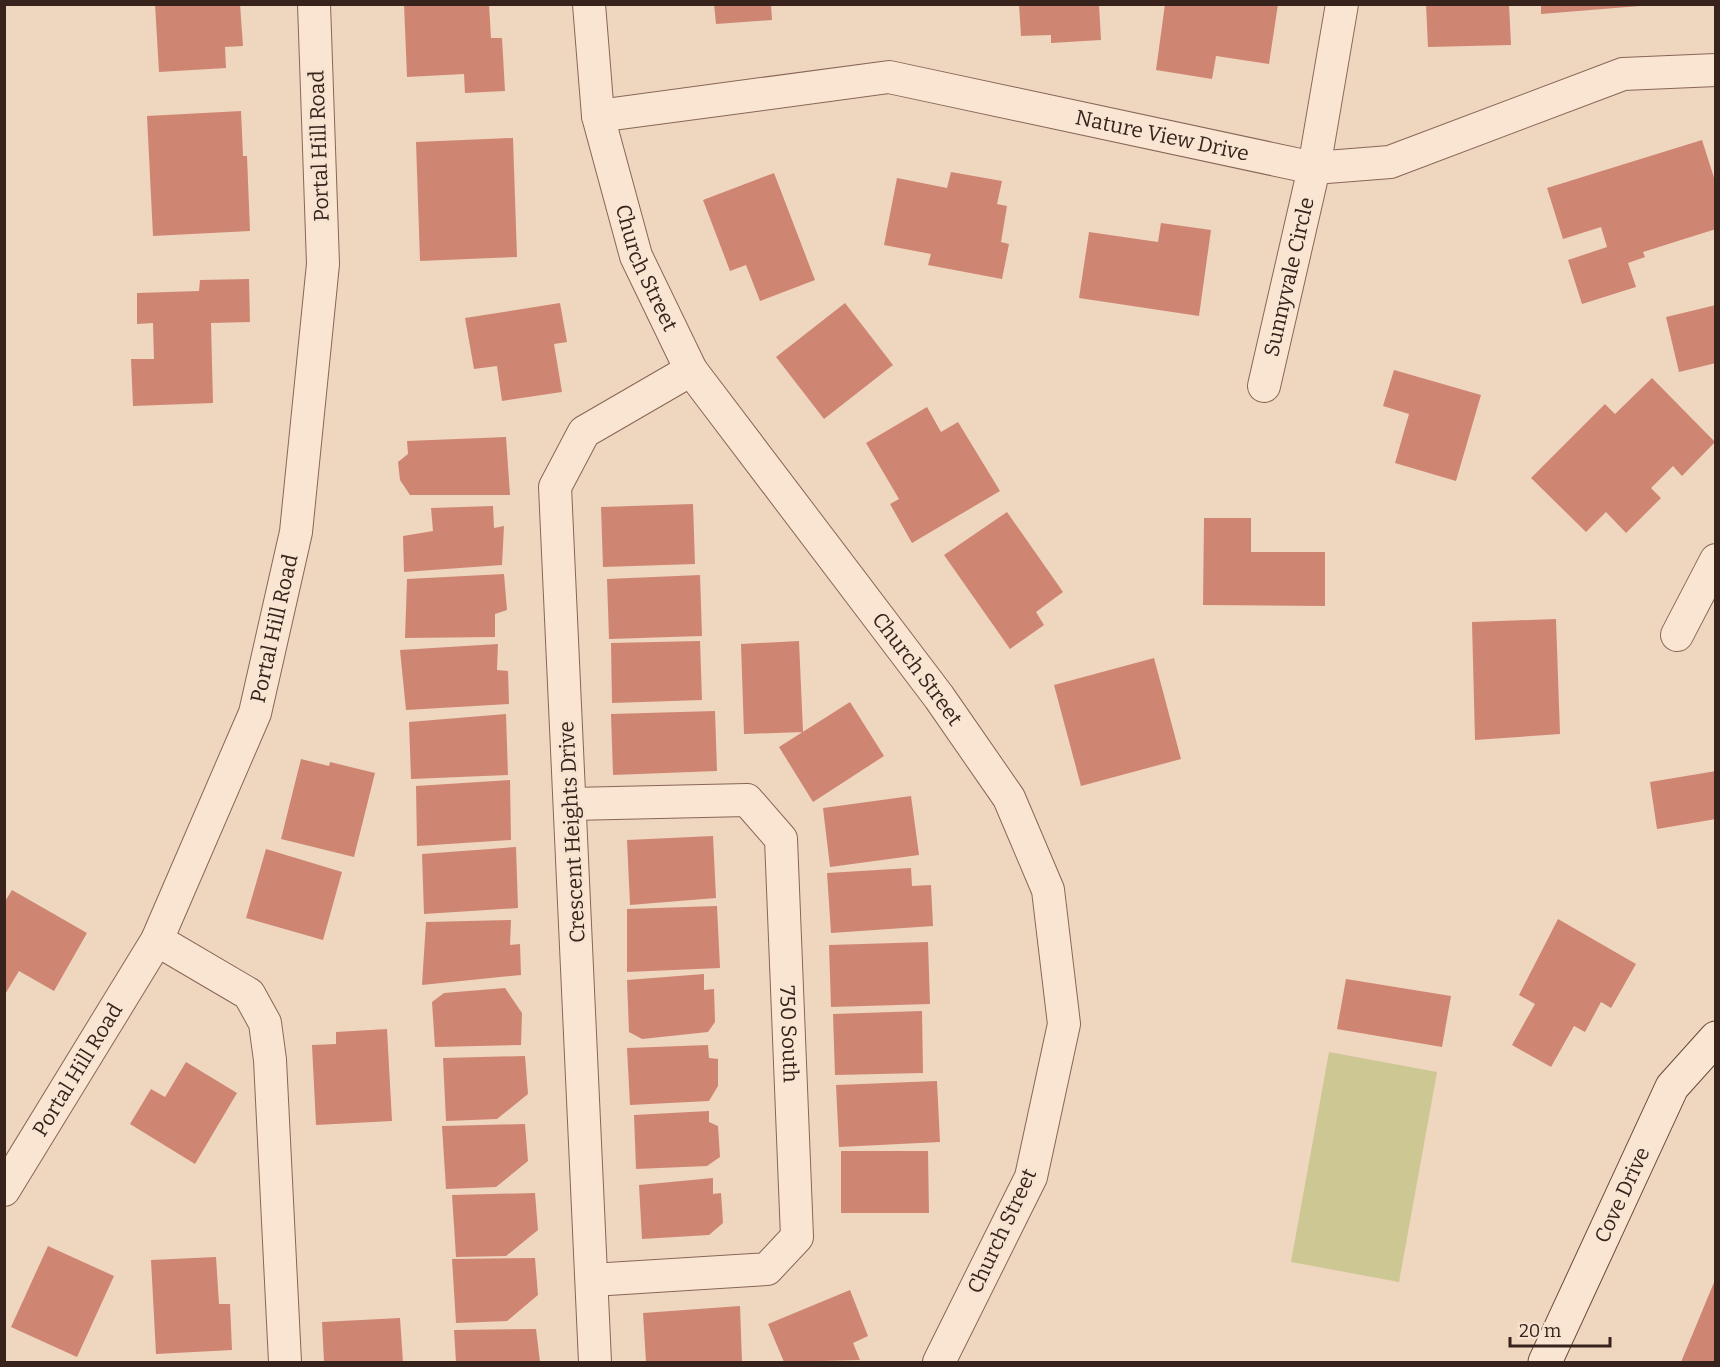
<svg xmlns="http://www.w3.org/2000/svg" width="1720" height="1367" viewBox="0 0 1720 1367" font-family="Bitter,serif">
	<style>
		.green { fill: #cdc793 }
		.building { fill: #ce8673 }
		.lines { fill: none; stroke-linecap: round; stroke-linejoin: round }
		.street-casing { stroke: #886657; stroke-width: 34 }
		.secondary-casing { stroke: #69483a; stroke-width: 35 }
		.street { stroke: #f9e5d2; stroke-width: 32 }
		.secondary { stroke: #f9e5d2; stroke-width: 33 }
		.labels { text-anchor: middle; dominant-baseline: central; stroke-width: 5; stroke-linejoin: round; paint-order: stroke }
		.street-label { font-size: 21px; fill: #37231c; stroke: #f6e2ce }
	</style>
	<rect width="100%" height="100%" fill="#efd6bf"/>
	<path class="green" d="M1329,1052L1437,1072L1399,1282L1291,1262Z"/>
	<path class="building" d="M155,4H240L243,46L225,47L226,68L159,72Z
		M404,4H489L491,38H502L505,91L465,93L464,74L407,77Z
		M714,4H771L772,20L716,24Z
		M1019,4H1099L1101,40L1051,43V35L1021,36Z
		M1165,4H1278L1269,64L1216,56L1212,79L1156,70Z
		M1426,4H1509L1511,45L1428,47Z
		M1541,4H1640V6L1541,14Z
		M241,111L243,156H247L250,231L153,236L147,116Z
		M513,138L517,257L420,261L416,142Z
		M1702,140L1716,184V229L1643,252L1645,257L1628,263L1636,287L1582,304L1568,260L1607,247L1601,227L1563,239L1547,188Z
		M951,172L1002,181L997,204L1007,206L1001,242L1009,244L1002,279L928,265L931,254L884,245L897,178L947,188Z
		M774,173L815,280L760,301L746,265L730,271L703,200Z
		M1161,223L1211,230L1199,316L1079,298L1089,232L1158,242Z
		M249,279L250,322L211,323L213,403L133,406L131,359H154L153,323L137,324V293L199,291L200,280Z
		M560,303L567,342L554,344L562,392L502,401L497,366L474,369L465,318Z
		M845,303L893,365L824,419L776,357Z
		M1716,305V363L1679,372L1666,317Z
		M1394,370L1481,395L1456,481L1395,463L1409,414L1383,406Z
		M1652,378L1715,442L1682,476L1673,466L1651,488L1661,498L1626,533L1606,512L1586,532L1531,478L1605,404L1615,414Z
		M927,407L941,432L958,422L1000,491L912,543L890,504L899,499L866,443Z
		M506,437L510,495H410L400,480L398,462L408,454L407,441Z
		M693,504L695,564L603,567L601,507Z
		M493,506L494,528L504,526L502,565L404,572L403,536L433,531L431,508Z
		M1007,512L1063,592L1036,612L1044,625L1010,649L944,555Z
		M1204,518H1251V552H1325V606L1203,605Z
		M504,574L507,610L495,614V637L405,638L407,579Z
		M700,575L702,636L609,639L607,579Z
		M1556,619L1560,734L1475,740L1472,622Z
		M700,641L702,700L612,703L611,643Z
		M799,641L803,732L744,734L741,644Z
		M498,644L497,670L508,671L509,704L406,710L400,650Z
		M1154,658L1181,759L1081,786L1054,685Z
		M850,702L884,756L813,802L779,747Z
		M715,711L717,771L613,775L611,714Z
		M506,714L508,775L411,779L409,722Z
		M301,759L329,766L330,762L375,773L354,857L281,839Z
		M1716,771V819L1657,829L1650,782Z
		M510,780L511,840L417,846L416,786Z
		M911,796L919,855L830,867L823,808Z
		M713,836L716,898L630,905L627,840Z
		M516,847L518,908L424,914L422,854Z
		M266,849L342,872L323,940L246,918Z
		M911,868L912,886L931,885L933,926L831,933L827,873Z
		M12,890L87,933L54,991L19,971L4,996V903Z
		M717,906L720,968L627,972V909Z
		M1558,919L1636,964L1611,1008L1601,1002L1585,1032L1574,1026L1551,1067L1512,1045L1535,1004L1519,995Z
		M511,920L510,945L520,944L521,975L422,985L426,922Z
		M928,942L930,1004L831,1007L829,945Z
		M704,974V990L714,989L715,1022L708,1032L642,1039L629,1032L627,980Z
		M1346,979L1451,996L1442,1047L1337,1029Z
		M505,988L522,1013L521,1045L435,1047L432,1002L444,993Z
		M922,1011L923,1073L835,1075L833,1014Z
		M387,1029L392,1121L316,1125L312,1045L336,1044V1032Z
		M708,1045L709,1058L718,1059V1086L709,1101L630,1105L627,1048Z
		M525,1056L528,1094L497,1119L446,1121L443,1058Z
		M186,1062L237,1093L195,1164L130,1124L151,1089L165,1097Z
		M937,1081L940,1142L839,1147L836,1085Z
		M709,1111V1122L718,1126L720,1157L707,1166L636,1169L634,1115Z
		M525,1124L528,1161L496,1187L446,1189L442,1126Z
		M841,1151H928L929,1213H841Z
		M713,1178V1194L721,1193L723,1223L709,1235L642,1239L639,1185Z
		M535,1193L538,1230L506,1256L456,1257L452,1195Z
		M48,1246L114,1276L77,1357L11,1327Z
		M216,1257L219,1304H230L232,1350L156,1354L151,1260Z
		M535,1258L538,1295L507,1321L456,1323L452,1259Z
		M1715,1280L1716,1362H1681Z
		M850,1290L868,1336L853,1343L860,1360L784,1362L768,1324Z
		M740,1306L742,1362H646L643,1313Z
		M400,1318L403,1362H324L322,1322Z
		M536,1329L540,1362H456L454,1330Z"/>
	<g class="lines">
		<g class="street-casing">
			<g id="street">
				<path id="s1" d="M589,4L598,116L636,256L691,370L939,697L1009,798L1048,890L1064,1024L1031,1177L939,1362"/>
				<path id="s2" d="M598,116L889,77L1314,168L1390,162L1623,74L1716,70"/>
				<path id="s3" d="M1264,386L1314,168L1342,4"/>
				<path d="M1677,635L1716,560"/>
				<path id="s4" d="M571,804L747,800L781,839L797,1237L767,1269L592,1280"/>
				<path d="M157,940L249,994L265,1023L270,1060L285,1362"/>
				<path id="s5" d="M4,1190L157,940L255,713L296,532L323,264L314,4"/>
				<path d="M595,1362L555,487L584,432L691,370"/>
			</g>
		</g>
		<g class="secondary-casing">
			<g id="secondary">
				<path id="s6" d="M1545,1362L1672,1087L1716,1038"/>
			</g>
		</g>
		<use href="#street" class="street"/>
		<use href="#secondary" class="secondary"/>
	</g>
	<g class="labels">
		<g class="street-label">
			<text stroke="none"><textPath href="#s2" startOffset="573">Nature View Drive</textPath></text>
			<text transform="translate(319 146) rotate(-92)">Portal Hill Road</text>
			<text stroke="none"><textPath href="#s1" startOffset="272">Church Street</textPath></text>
			<text stroke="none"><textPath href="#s3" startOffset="112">Sunnyvale Circle</textPath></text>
			<text stroke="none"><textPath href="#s5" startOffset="627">Portal Hill Road</textPath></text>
			<text stroke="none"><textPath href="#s1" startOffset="759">Church Street</textPath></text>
			<text transform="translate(572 832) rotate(-93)">Crescent Heights Drive</text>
			<text stroke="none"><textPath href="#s4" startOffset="423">750 South</textPath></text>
			<text stroke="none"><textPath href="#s5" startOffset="141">Portal Hill Road</textPath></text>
			<text stroke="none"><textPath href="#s6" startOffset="184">Cove Drive</textPath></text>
			<text transform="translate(1002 1231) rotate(-65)">Church Street</text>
		</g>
	</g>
	<rect width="1720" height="1367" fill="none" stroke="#37231c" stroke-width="12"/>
	<path d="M1510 1337v9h100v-9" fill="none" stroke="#37231c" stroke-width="3"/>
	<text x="1519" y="1337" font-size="18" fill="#37231c" stroke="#f6e2ce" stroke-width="4.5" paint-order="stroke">20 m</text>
</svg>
